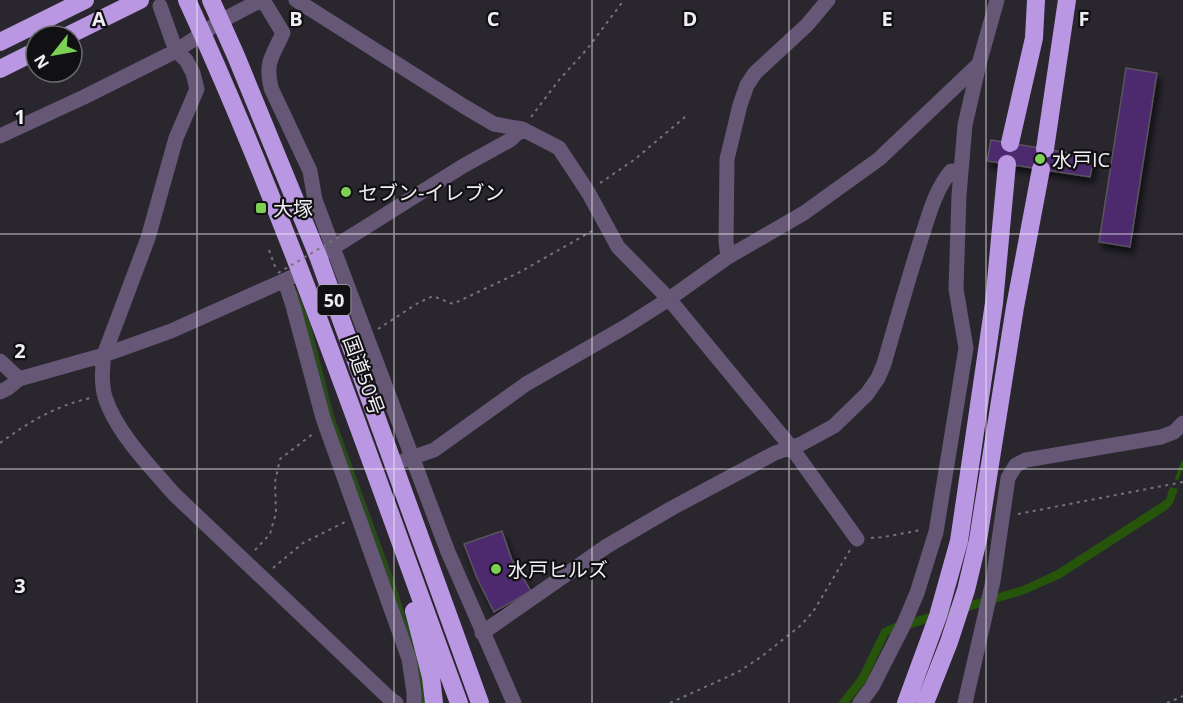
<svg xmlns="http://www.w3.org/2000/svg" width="1183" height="703" viewBox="0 0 1183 703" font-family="'Open Sans','Noto Sans JP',sans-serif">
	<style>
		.green { fill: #294a1b }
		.water { fill: #26540b }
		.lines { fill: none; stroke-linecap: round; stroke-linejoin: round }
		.stream { stroke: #26540b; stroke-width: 4 }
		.building { fill: #4e2c6e; stroke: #58545d; stroke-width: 1.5; filter: url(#shadow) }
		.path { stroke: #76747a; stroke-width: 2; stroke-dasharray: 3 4.5; stroke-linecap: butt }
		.minor { stroke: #655775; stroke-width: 15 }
		.highway { stroke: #ba97e2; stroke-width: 18 }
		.path-bridge { stroke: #76747a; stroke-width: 2; stroke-dasharray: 3 4.5; stroke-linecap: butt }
		.grid { fill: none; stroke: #f0eef3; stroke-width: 1.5; stroke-opacity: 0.55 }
		.poi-dot { fill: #7cd155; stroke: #111013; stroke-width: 2 }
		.labels { text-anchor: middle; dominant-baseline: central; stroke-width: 4.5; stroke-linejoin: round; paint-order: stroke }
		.shield { fill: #111013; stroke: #adabb0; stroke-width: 1.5 }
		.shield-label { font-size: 18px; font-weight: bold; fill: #f0eef3 }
		.poi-label { font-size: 20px; fill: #f0eef3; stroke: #111013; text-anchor: start }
		.street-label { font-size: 20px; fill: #f0eef3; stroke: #111013 }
		.grid-label { font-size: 20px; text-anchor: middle; font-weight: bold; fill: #f0eef3; stroke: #111013; stroke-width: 4.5; stroke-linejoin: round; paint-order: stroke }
	</style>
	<defs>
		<filter id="shadow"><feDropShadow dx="3.5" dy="6" stdDeviation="3" flood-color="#0009"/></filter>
	</defs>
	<rect width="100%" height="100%" fill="#29262e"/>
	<path class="green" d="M293,290H297L311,326L334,416L396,586L420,664L427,703H421L330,421Z"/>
	<path class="water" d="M1170,487L1178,489L1173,503L1168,509L1061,578L1025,594L888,635L866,682L849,703H838L859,676L882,629L895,623L1023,586L1057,570L1162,502L1166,499Z"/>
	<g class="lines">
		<path class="stream" d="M1177,478L1183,463"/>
	</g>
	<path class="building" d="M1126,68L1157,73L1130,247L1099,242Z
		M991,140L1094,157L1090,177L987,161Z
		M502,531L512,560L531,591L494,612L477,578L464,544Z"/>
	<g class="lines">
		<path class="path" d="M531,117L559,80L588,48L624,0
			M600,183L634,160L685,117
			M269,250L276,269
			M378,329L418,303L433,296L453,304L520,272L592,231
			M0,443C29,422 55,406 90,398
			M1018,514L1183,482
			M871,538L884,537L921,530
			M255,550L270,534L276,513L275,482L280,459L314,433
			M273,568L303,543L345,522
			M670,703L738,672L761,657L800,626L813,612L850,550
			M1167,703L1183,696"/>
		<path class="minor" d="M263,0L283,33C272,57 265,62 271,88L310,171L315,200L448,552L514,703
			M296,0L465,107L494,124L522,129L559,148L588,192L618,247L669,299L791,447L857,539
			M160,6L176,51L186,60L193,73L197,89L176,138L148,238L104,355C102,369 101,383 105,397C116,432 151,468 175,495L388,697L396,703
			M0,136L84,97L176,51L221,21L261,0
			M326,252L463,166L510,140L522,129
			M728,257L726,242L727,159L740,105L747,85L755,73L807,25L828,0
			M285,281L293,306L323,418L409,659L414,693V703
			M0,361L19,379L104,355L171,331L292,277
			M0,392L8,388L19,379
			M405,460L434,450L526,384L625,327L669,299L728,257L804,213L879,159L979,64
			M482,633L607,546L672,508L775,453L801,444L834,426L867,394L878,378L884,364C896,322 908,280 921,239C929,215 935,190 951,171H961
			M860,703L872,687L903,626L917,593L936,532L966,348L956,289L959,195L965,125L979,64L997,0
			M965,703L993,581L1008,478L1016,465L1026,460L1161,437L1174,432L1183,423"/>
		<path class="highway" d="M187,0C292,229 372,467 459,703
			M211,0L236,56L318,256L480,703
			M67,36L140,0
			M0,42L85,0
			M0,69L36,51
			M1010,143L1034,38L1036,0
			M1045,149L1067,0
			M414,611L431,677L434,703
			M906,703L938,616L959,541L994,303L1007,164
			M925,703L949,642L966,590L978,540L1015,307L1041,169"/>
		<path class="path-bridge" d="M278,273L339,237"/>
	</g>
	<path class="grid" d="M197,0V703M394,0V703M592,0V703M789,0V703M986,0V703M0,234H1183M0,469H1183"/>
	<g class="poi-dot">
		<circle cx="1040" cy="159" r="6"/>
		<circle cx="346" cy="192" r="6"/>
		<rect x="255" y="202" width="12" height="12" rx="3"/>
		<circle cx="496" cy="569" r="6"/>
	</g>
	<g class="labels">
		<rect class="shield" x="317.5" y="285" width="33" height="30" rx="4.5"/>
		<g class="shield-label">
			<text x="334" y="300">50</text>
		</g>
		<g class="poi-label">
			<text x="1052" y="159">水戸IC</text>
			<text x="358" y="192">セブン-イレブン</text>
			<text x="273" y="208">大塚</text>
			<text x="508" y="569">水戸ヒルズ</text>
		</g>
		<g class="street-label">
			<text transform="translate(364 375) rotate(70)">国道50号</text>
		</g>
	</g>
	<g class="grid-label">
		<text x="99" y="26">A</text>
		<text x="296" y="26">B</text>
		<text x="493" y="26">C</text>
		<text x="690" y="26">D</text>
		<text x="887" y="26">E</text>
		<text x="1084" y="26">F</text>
		<text x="20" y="124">1</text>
		<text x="20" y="358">2</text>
		<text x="20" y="593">3</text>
	</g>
	<g transform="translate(54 54) rotate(239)"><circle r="28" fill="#111013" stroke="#6a696d" stroke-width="1.5"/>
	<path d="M0-4.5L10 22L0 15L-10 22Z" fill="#7cd155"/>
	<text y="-9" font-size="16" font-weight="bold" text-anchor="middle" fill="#f0eef3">N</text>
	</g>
</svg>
